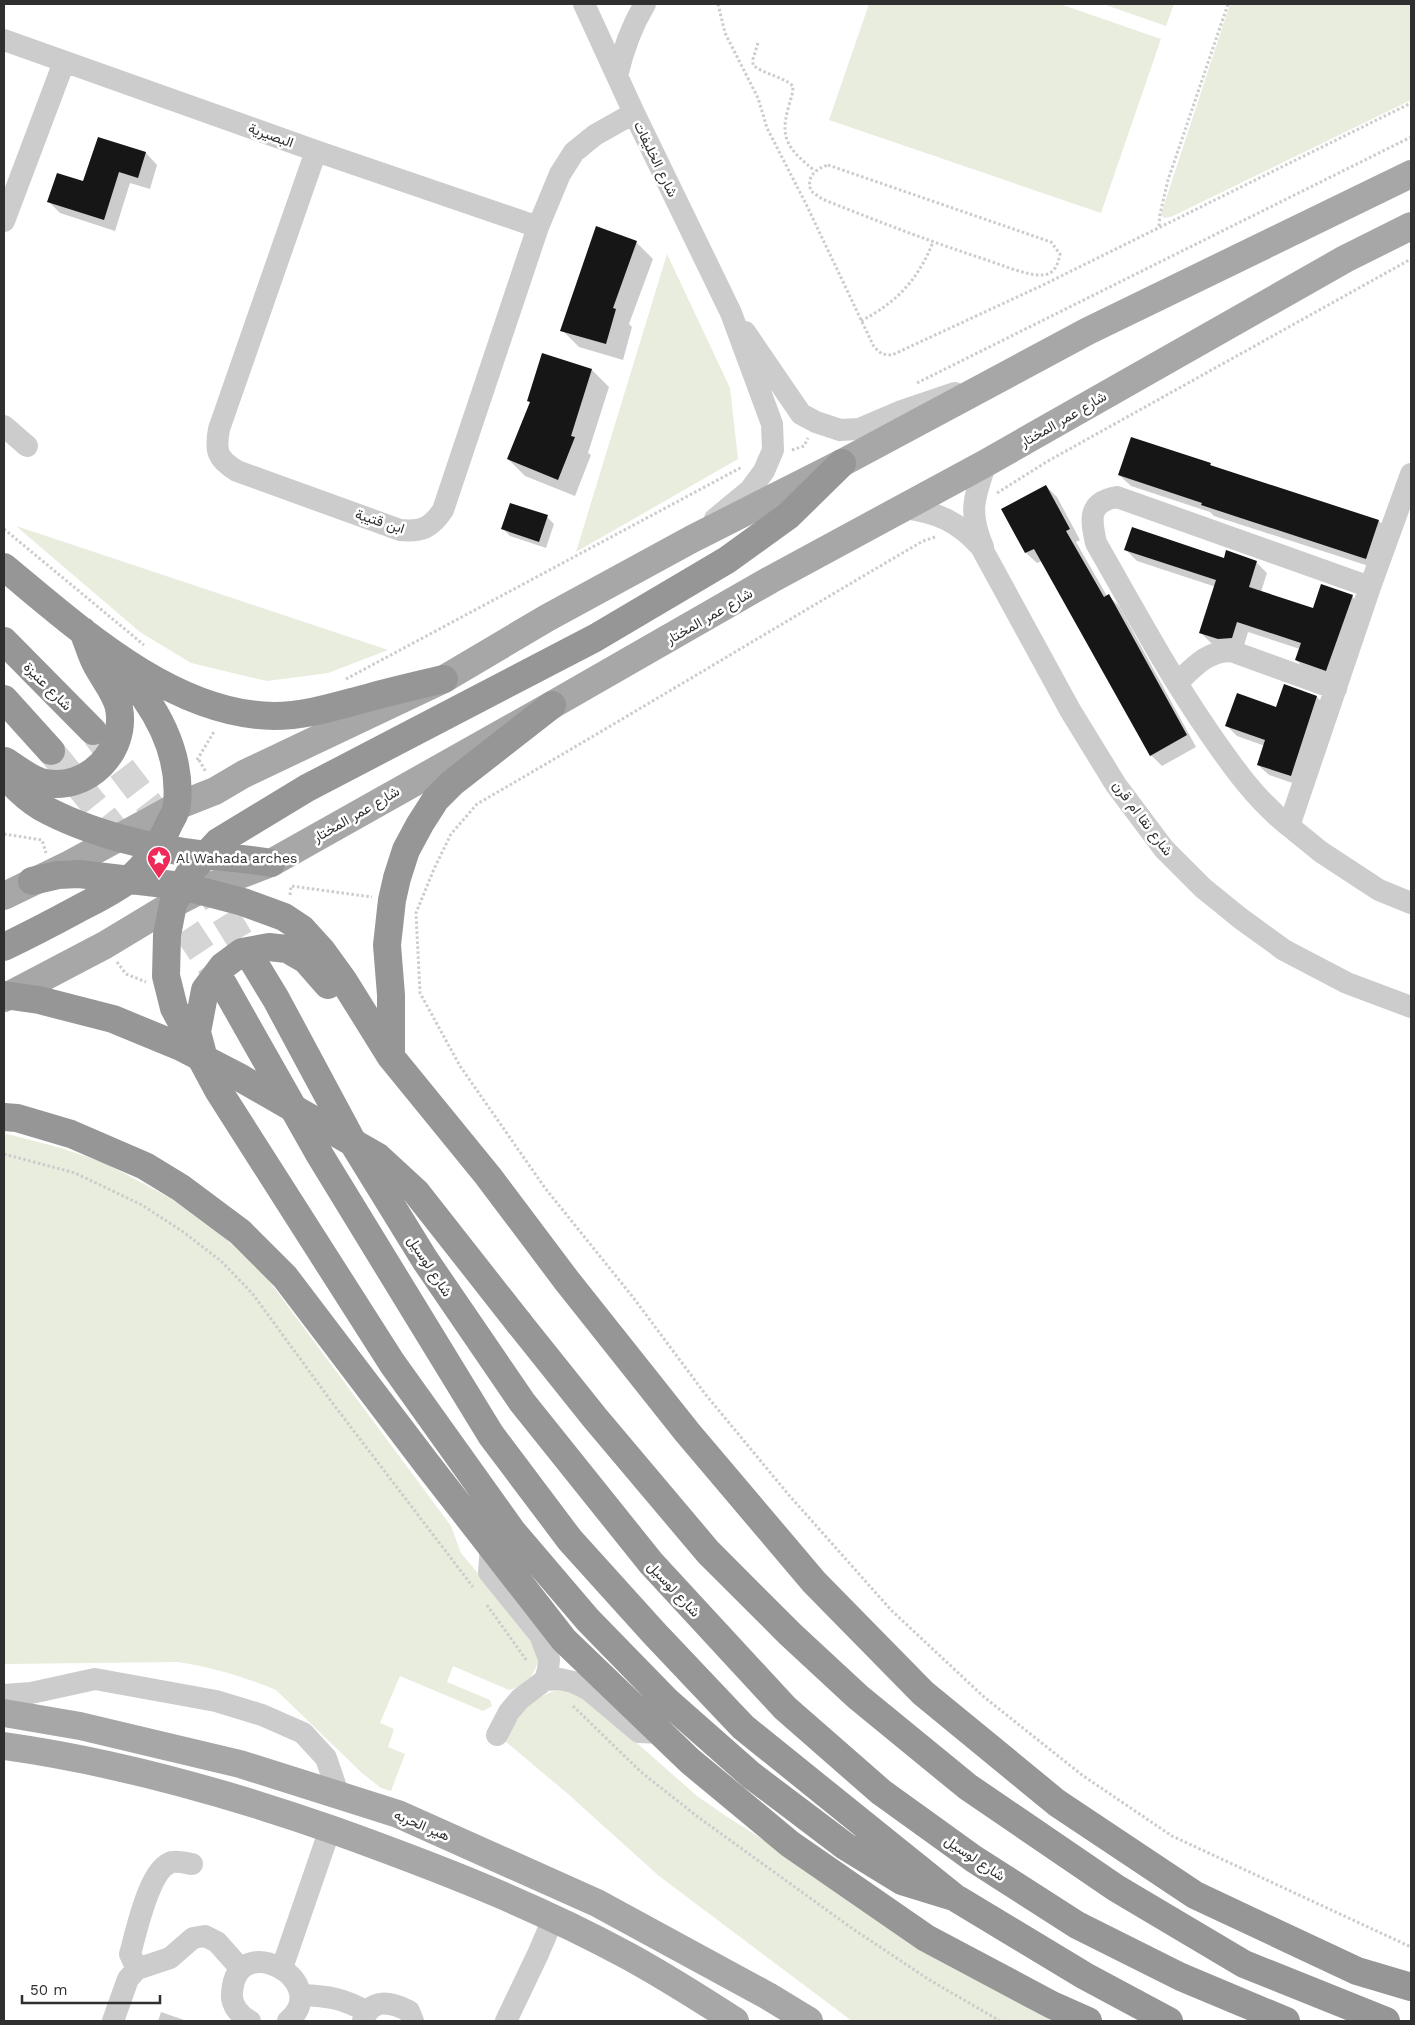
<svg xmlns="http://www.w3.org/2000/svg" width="1415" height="2025" viewBox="0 0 1415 2025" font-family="'Work Sans',Vazirmatn,sans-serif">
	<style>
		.green { fill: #e8eddd }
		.shadow { fill: #0003 }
		.building { fill: #161616 }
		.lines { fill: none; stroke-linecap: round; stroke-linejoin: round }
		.highway-tunnel { stroke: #d5d5d5; stroke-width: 28; stroke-dasharray: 28 14; stroke-linecap: butt }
		.path { stroke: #ccc; stroke-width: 3; stroke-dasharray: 2.5 2.5; stroke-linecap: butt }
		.minor { stroke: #ccc; stroke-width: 22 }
		.major { stroke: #a7a7a7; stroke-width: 28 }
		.highway { stroke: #969696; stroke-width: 28 }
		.highway-bridge { stroke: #969696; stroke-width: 28 }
		.labels { text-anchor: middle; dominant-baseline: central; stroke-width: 5; stroke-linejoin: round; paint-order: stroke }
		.street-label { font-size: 14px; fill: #2f2f2f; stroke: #fff }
		.poi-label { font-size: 14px; fill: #2f2f2f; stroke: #fff; text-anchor: start }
	</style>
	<rect width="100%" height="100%" fill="#fff"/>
	<path class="green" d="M869,4H1060L1161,39L1101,213L829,120Z
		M1103,4H1174L1166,26Z
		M1230,4H1411V100L1171,217L1164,218L1161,214Z
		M667,254L730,388L738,459L576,552Z
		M16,526L388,650L328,673L267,681L191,663L140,632Z
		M4,1133L61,1148L105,1163L170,1198L207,1222L264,1274L451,1526L461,1553L534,1641C535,1645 538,1651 538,1656C538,1673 524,1687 509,1690L453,1666L447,1682L490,1700L492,1706L483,1711L400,1676L380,1723L394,1729L388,1747L405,1754L391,1791L381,1788L362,1773L276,1690C244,1677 212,1667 178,1662L4,1664Z
		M560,1689L573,1690L620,1728L697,1796L726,1816L1003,1993L1052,2021H852L659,1876L568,1794L505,1741C521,1713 527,1699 560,1689Z"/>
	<path class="shadow" d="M98,138L146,153L157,165L150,189L130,183L115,231L60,213L49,202L84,183Z
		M636,242L653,259L629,324L632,327L623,360L579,347L562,330Z
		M592,370L609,387L588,453L591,455L575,496L525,476L508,459L531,403L529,401Z
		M1210,464L1214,468L1379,521L1390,532L1378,569L1214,516L1210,512L1131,486L1119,475Z
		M1046,486L1057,497L1080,540L1076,542L1107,596H1109L1119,606L1196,747L1162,766L1151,755L1042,561L1037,563L1026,553Z
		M547,517L554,524L546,548L510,536L503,529Z
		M1126,550L1256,562L1267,573L1261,592L1313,610L1352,596L1363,607L1337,681L1307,671L1296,660L1300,649L1248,632L1243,649L1212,644L1201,633L1216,587L1137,561Z
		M1285,686L1317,697L1327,708L1301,786L1269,775L1258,765L1265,746L1237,736L1227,726L1277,708Z
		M161,2012L187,2021H158Z"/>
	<path class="building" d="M98,137L146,152L138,178L119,172L104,220L47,202L57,173L83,181Z
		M596,226L637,241L613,308L616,309L606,344L560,331Z
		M542,353L592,369L571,436L575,437L558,480L507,459L530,402L527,401Z
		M1131,437L1211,463L1210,465L1379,520L1366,559L1201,505L1202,503L1118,475Z
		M1046,485L1070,529L1066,531L1104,597L1109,594L1187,735L1150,756L1034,549L1025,553L1001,509Z
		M510,503L548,515L539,542L501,529Z
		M1132,527L1224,558L1226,550L1257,561L1249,587L1313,608L1321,584L1353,595L1326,671L1295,660L1301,643L1237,622L1232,638L1218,639L1199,633L1216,580L1124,550Z
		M1284,684L1317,696L1291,776L1257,765L1265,740L1225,726L1237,693L1276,707Z"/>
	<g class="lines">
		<path class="highway-tunnel" d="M96,735L172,834
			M51,751L130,849
			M203,879L253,961
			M163,894L223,984"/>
		<path class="path" d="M718,4L725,33L758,98L767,128L806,204L874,347L882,354L892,355L1043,285L1411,103
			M758,43L753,59V65C765,75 782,76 793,86C793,94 790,101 788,109C779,141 791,151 815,171
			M828,165L1051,242L1060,254C1058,264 1055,274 1043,275C1027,276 1002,265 987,260C931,242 877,221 822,199L811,191C806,177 815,169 828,165Z
			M1159,226L1160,214L1168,180L1228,4
			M861,321C897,302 918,280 933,242
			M917,383L1411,137
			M792,450L804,446L808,438
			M997,493L1048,461L1411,259
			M4,529L144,645
			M935,537L923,541C774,628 626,718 477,804L451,834L434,869L416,913L420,993L460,1066L545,1188L632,1296L706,1395L788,1494L891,1610L984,1697L1082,1775L1172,1836L1411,1947
			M346,679L742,467
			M197,760L215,730
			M199,760L206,772
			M4,834L42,840L46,853
			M290,895L291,886L372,897
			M117,962L126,974L146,982
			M4,1154L75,1173L142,1205L182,1231L221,1261L252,1293L334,1405L473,1587
			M487,1605L527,1661
			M573,1706L641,1772L698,1817L853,1929L928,1979L1000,2021"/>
		<path class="minor" d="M584,4L634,113L731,313L772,424L773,450L764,471L750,490L715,519
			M4,40L316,151L538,227
			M617,76C623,50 631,27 645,4
			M316,151L219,429C215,451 217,459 237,471L400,530C422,532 431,528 443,510L538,227L560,174L574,152L595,135L634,113
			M4,221L64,62
			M745,332L801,414L816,422L840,430L859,429L899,412L955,393
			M4,426L27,446
			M1411,474L1370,587L1289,826L1321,852L1379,890L1411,903
			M904,508C937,512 959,522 981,547L1070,710L1116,785L1164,849L1203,888L1240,918L1284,950L1347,983L1411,1007
			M983,547C968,512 974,498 986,463
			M1177,683C1194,667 1207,651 1231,651L1336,689
			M1289,826C1256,800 1232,766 1208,731C1167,671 1132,606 1096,543C1091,520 1087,502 1117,497L1370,587
			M491,1546L489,1572L540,1635L549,1659L548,1670L545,1680L520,1699L509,1712L497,1735
			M545,1680L560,1679L573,1682L589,1690L639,1732L661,1733
			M4,1695L31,1693L95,1679L216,1701L262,1715L303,1733L326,1758L339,1796
			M282,1968L330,1829
			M137,1969L130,1954C136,1933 149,1868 172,1862C178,1861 186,1863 192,1864
			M301,1995C328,1996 343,1998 367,2012
			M113,2021L128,1979L137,1969L170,1958L193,1938L205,1936L217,1942L241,1969
			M250,2021C240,2016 231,2005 232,1994C235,1926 335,1982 288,2021
			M363,2021C371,1997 391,2002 409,2011L413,2021
			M506,2021L538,1954L553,1919"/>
		<path class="major" d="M4,896L70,864L177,806L215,791L244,774L444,679L547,618L692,539L842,463L1088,331L1411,174
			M4,998L105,945L173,904L200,890L271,863L552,705L770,580L986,463L1345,259L1411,226
			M4,1713L80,1726L240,1764L398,1814L597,1903L768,1996L809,2021
			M4,1746C118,1762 228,1793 336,1831C436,1867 537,1906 630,1957C666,1977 701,1999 735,2021"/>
		<path class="highway" d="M842,463L788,516L727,560L595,638L307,788L218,842L190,872L173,904L167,935L166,976L174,1008L218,1090L392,1363L512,1531L588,1620L667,1701L751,1775L845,1846L902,1881L954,1897
			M4,567C78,628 172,715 274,716C306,716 336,706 367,698C392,691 418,685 444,679
			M4,641L93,731
			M4,699L51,751
			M5,761C18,769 30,780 45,783C88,791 127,751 119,708C116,692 101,676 94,660C90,651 87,641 83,631
			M4,774C15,787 26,798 41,807C88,833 153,849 206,855C228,858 249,859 271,863
			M32,881L58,875L79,874L182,886L243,902L284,917L302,929L322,951L343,980L391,1057L488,1176L567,1281L687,1432L814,1582L923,1693L1057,1803L1195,1895L1357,1971L1411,1987
			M4,947C29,935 54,922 78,909C95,900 112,892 128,880C148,864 160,845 170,822C173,817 177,810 177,804C182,752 155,704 120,668
			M253,961L276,999L356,1148L425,1260L522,1402L651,1563L785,1708L881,1792L974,1859L1077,1925L1181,1977L1286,2021
			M223,984L321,1157L491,1435L570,1540L654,1633L743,1727L954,1897L1085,1976L1169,2021
			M202,1051L197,1032L205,990L223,966L242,952L269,947L287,949L306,960L328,985
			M391,1057V995L387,945L392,900L397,878L406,850L420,824L436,799L452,783L552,705
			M4,1117L17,1118L71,1134L145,1166L181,1188L240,1232L285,1277L427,1464L564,1640L690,1761L790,1844L926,1938L1052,2005L1088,2021
			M519,1323L595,1418L708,1552L790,1634L858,1697L968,1787L1116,1888L1244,1964L1386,2021"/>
		<path class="highway-bridge" d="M4,995L39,1000L113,1019L181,1047L239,1077L378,1157L416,1192L519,1323"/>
	</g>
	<defs>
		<g id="sight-pin" transform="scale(1.25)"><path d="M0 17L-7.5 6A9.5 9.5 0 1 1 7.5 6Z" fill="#ef2958" stroke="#fff"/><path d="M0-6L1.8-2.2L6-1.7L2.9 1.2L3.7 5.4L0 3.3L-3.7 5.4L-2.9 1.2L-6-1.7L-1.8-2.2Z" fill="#fff"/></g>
	</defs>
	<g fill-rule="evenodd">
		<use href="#sight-pin" x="159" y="858"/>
	</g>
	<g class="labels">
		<g class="street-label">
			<text transform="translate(271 135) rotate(20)">البصيرية</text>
			<text transform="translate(656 159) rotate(64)">شارع الخليفات</text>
			<text transform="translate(1063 419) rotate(-30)">شارع عمر المختار</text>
			<text transform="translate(380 521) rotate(18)">ابن قتيبة</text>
			<text transform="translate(709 616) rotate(-30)">شارع عمر المختار</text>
			<text transform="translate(48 686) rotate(45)">شارع عنيزة</text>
			<text transform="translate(356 814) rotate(-30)">شارع عمر المختار</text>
			<text transform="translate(1143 818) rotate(53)">شارع نقا ام قرن</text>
			<text transform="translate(430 1266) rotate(57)">شارع لوسيل</text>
			<text transform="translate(674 1589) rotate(47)">شارع لوسيل</text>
			<text transform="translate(422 1825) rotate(23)">هير الحربه</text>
			<text transform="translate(975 1858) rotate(34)">شارع لوسيل</text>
		</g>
		<g class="poi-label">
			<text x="176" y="858">Al Wahada arches</text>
		</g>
	</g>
	<rect width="1415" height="2025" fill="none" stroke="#2f2f2f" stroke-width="10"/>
	<path d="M22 1995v8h138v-8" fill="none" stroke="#2f2f2f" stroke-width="2.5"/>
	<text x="30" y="1995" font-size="15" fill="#2f2f2f" stroke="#ffffff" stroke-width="4" paint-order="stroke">50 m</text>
</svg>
